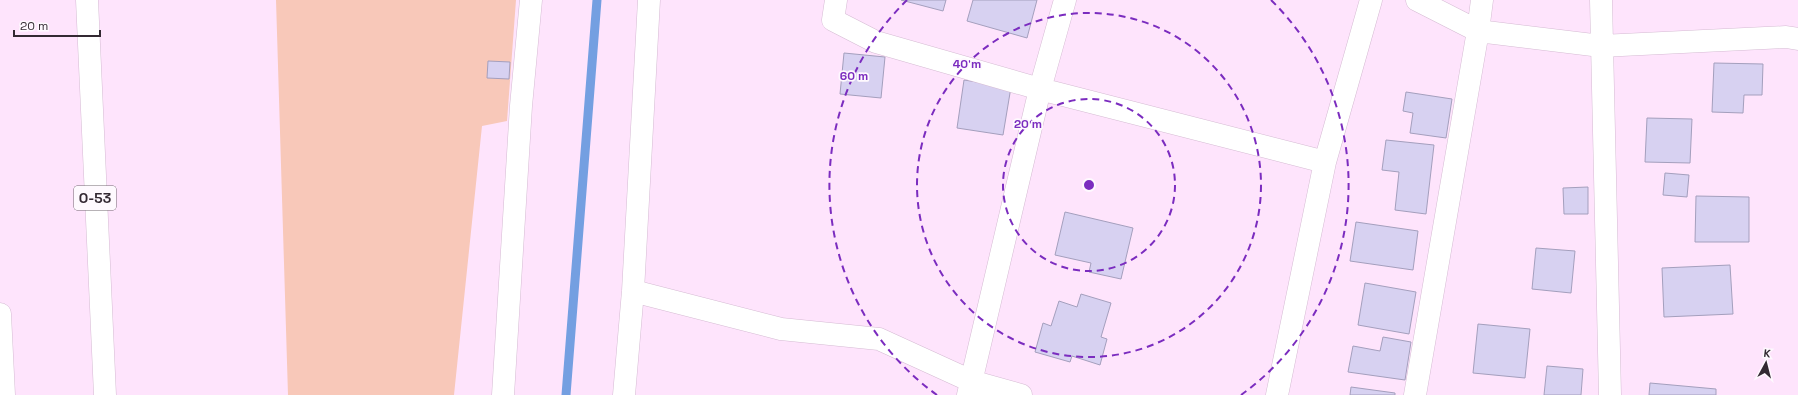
<svg xmlns="http://www.w3.org/2000/svg" width="1798" height="395" viewBox="0 0 1798 395" font-family="'Space Grotesk',sans-serif">
	<style>
		.green { fill: #f8c8b9 }
		.lines { fill: none; stroke-linecap: round; stroke-linejoin: round }
		.stream { stroke: #749fe1; stroke-width: 9 }
		.building { fill: #d7d1f1; stroke: #a49fbd }
		.minor-casing { stroke: #d5bbd3; stroke-width: 23 }
		.highway-casing { stroke: #d5bbd3; stroke-width: 23 }
		.minor { stroke: #fff; stroke-width: 22 }
		.highway { stroke: #fff; stroke-width: 22 }
		.ring { fill: none; stroke: #7b2cbf; stroke-width: 2; stroke-dasharray: 7 5 }
		.labels { text-anchor: middle; dominant-baseline: central; stroke-width: 3.5; stroke-linejoin: round; paint-order: stroke }
		.shield { fill: #fef9fe; stroke: #70676f; stroke-width: 1 }
		.shield-label { font-size: 14px; font-weight: bold; fill: #332932 }
		.centre { fill: #7b2cbf; stroke: #fef9fe; stroke-width: 2 }
		.ring-label { font-size: 12px; text-anchor: middle; font-weight: bold; fill: #7b2cbf; stroke: #fef9fe; stroke-width: 3.5; stroke-linejoin: round; paint-order: stroke }
	</style>
	<rect width="100%" height="100%" fill="#fee4fc"/>
	<path class="green" d="M276,0H516L507,121L482,126L454,395H288Z"/>
	<g class="lines">
		<path class="stream" d="M566,395L597,0"/>
	</g>
	<path class="building" d="M901,0H946L943,11Z
		M973,0H1037L1027,38L967,21Z
		M844,53L885,57L881,98L840,94Z
		M488,61L510,62L509,79L487,78Z
		M1714,63L1763,64L1762,95H1744L1743,113L1712,112Z
		M964,80L1011,87L1003,135L957,128Z
		M1406,92L1452,99L1446,138L1410,133L1413,113L1403,111Z
		M1647,118L1692,119L1690,163L1645,162Z
		M1386,140L1434,145L1426,214L1395,210L1399,172L1382,170Z
		M1665,173L1689,175L1687,197L1663,195Z
		M1588,187V214H1564L1563,188Z
		M1696,196L1749,197V242H1695Z
		M1065,212L1133,228L1121,279L1089,272L1091,263L1055,255Z
		M1356,222L1418,231L1413,270L1350,261Z
		M1536,248L1575,251L1571,293L1532,289Z
		M1730,265L1733,314L1664,317L1662,268Z
		M1365,283L1416,292L1409,334L1358,325Z
		M1081,294L1111,303L1101,337L1107,339L1100,365L1072,356L1070,362L1035,352L1043,323L1051,326L1059,301L1077,307Z
		M1478,324L1530,329L1525,378L1473,373Z
		M1383,337L1411,342L1405,380L1348,372L1353,346L1380,351Z
		M1547,366L1583,369L1581,395H1544Z
		M1650,383L1716,389V395H1649Z
		M1351,387L1395,393V395H1350Z"/>
	<g class="lines">
		<g class="minor-casing">
			<path id="minor" d="M836,0L833,20L876,42L1040,89L1325,162
				M1417,0L1478,31L1601,46L1786,37L1798,39
				M1601,0L1610,395
				M633,291L781,329L879,339L971,381L1021,395
				M503,395L521,106L531,0
				M624,395L633,291L649,0
				M968,395L1040,89L1065,0
				M1277,395L1325,162L1371,0
				M1415,395L1478,31L1482,0"/>
		</g>
		<g class="highway-casing">
			<path id="highway" d="M87,0L105,395
				M0,314L4,395"/>
		</g>
		<use href="#minor" class="minor"/>
		<use href="#highway" class="highway"/>
	</g>
	<g class="ring">
		<circle cx="1089" cy="185" r="86"/>
		<circle cx="1089" cy="185" r="172"/>
		<path d="M937 395A259 259 0 0 1 907 0M1271 0A259 259 0 0 1 1241 395"/>
	</g>
	<g class="labels">
		<rect class="shield" x="74" y="186" width="42" height="24" rx="3"/>
		<g class="shield-label">
			<text x="95" y="198">O-53</text>
		</g>
	</g>
	<circle cx="1089" cy="185" r="6" class="centre"/>
	<g class="ring-label">
		<text x="967" y="68">40 m</text>
		<text x="854" y="80">60 m</text>
		<text x="1028" y="128">20 m</text>
	</g>
	<g transform="translate(1766 363) rotate(7)" stroke="#fef9fe" stroke-width="3" paint-order="stroke">
	<path d="M0-3L7 15L0 10L-7 15Z" fill="#332932"/>
	<text y="-6" font-size="11" font-weight="bold" text-anchor="middle" fill="#332932">K</text>
	</g>
	<path d="M14 30v6h86v-6" fill="none" stroke="#332932" stroke-width="2"/>
	<text x="20" y="30" font-size="12" fill="#332932" stroke="#fef9fe" stroke-width="3" paint-order="stroke">20 m</text>
</svg>
